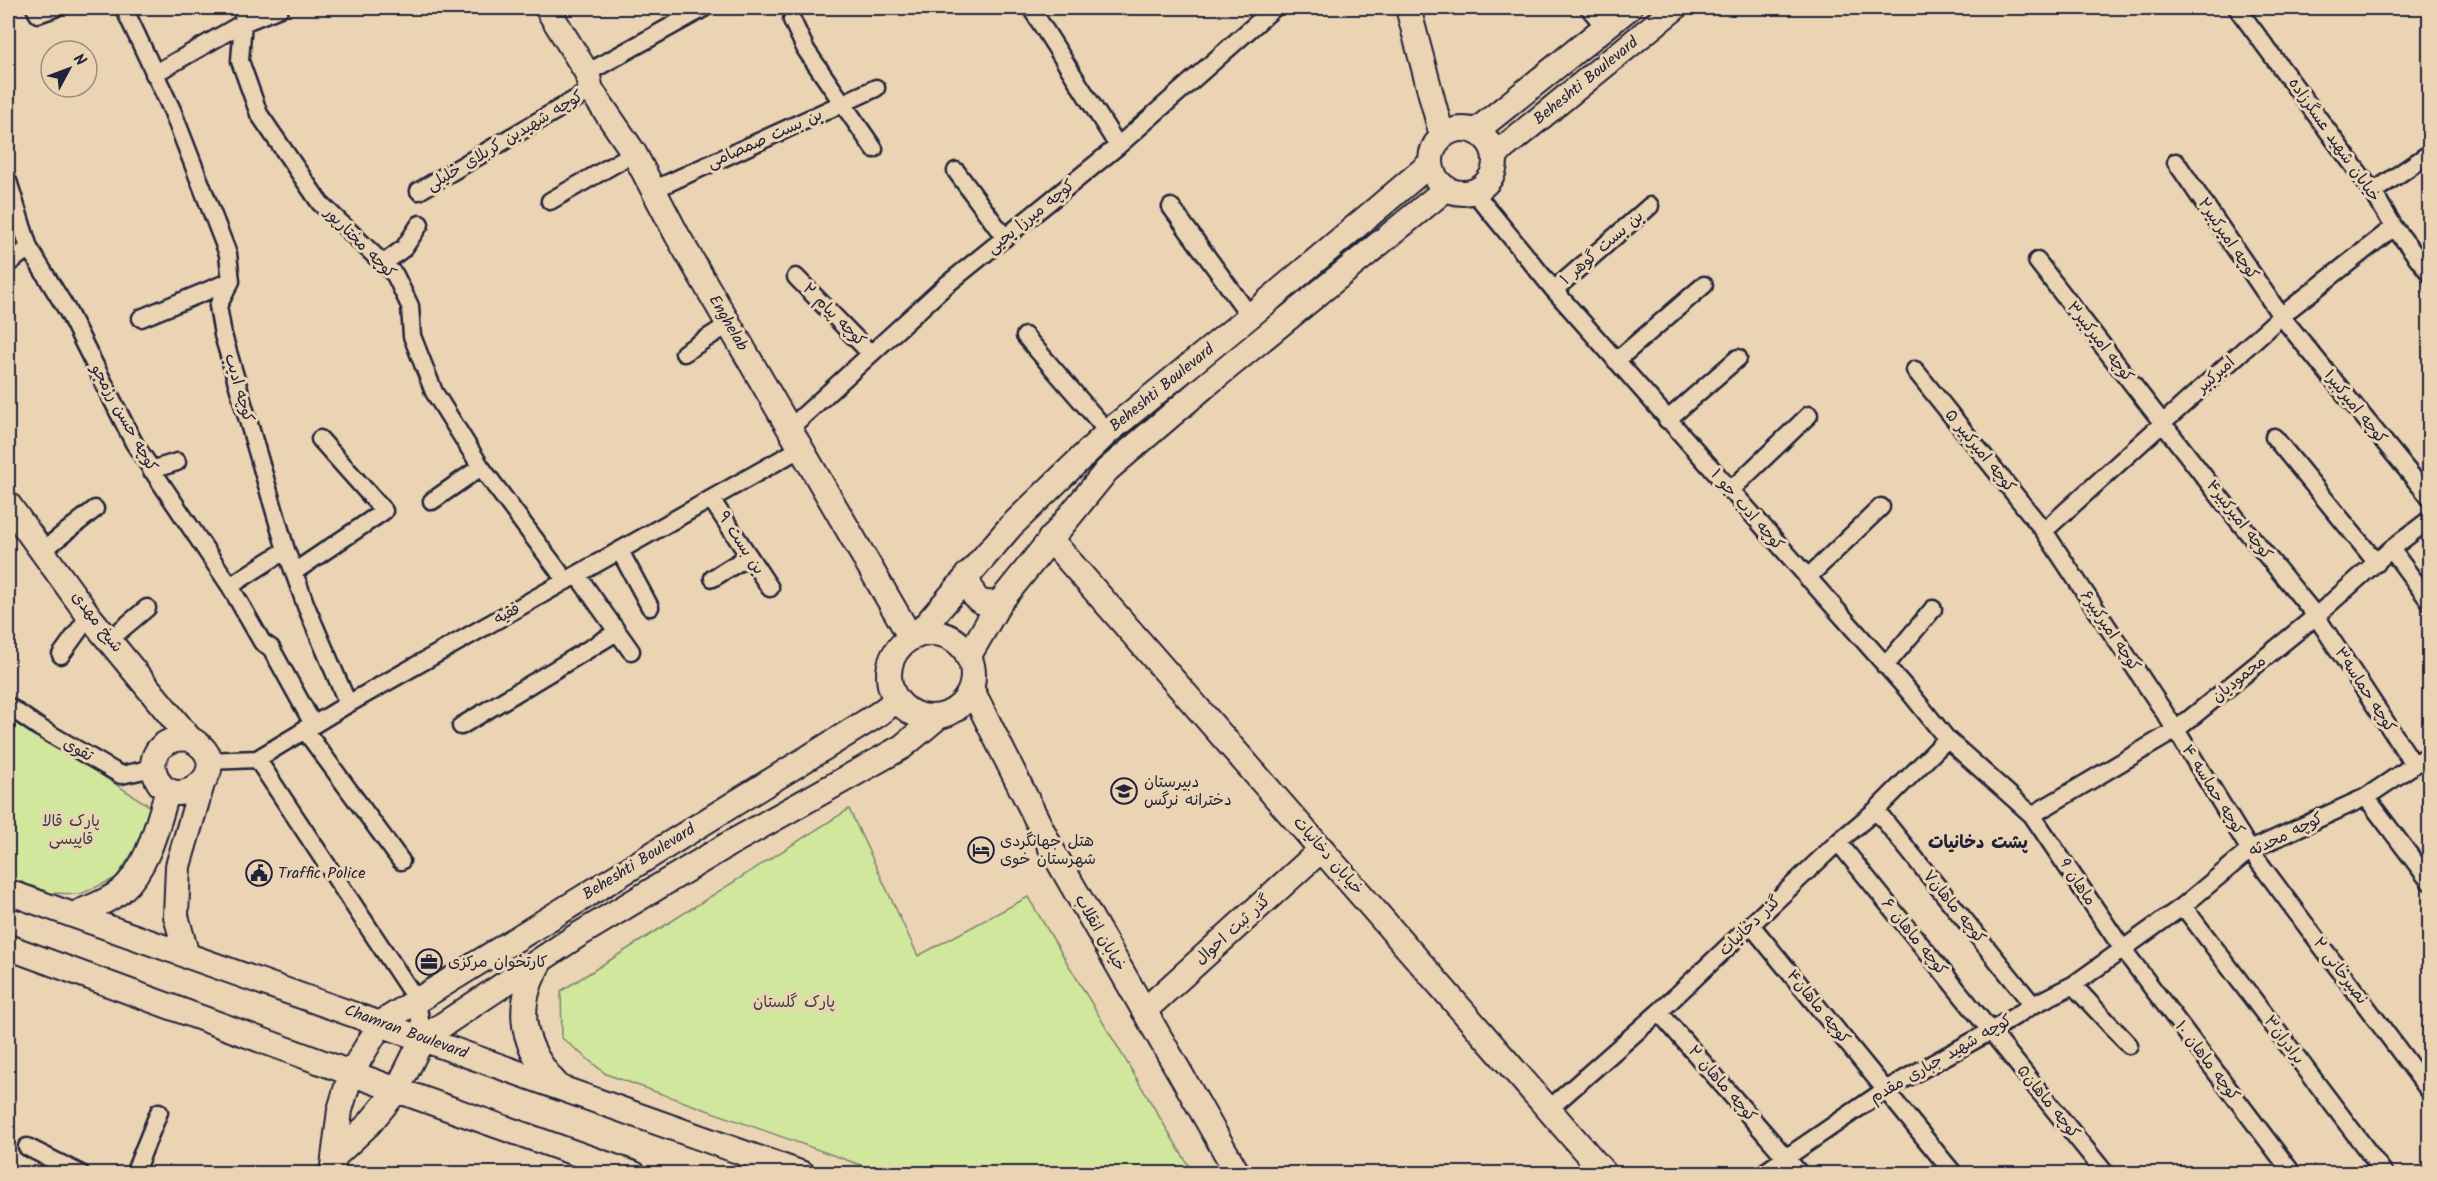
<svg xmlns="http://www.w3.org/2000/svg" width="2437" height="1181" viewBox="0 0 2437 1181" font-family="Kalam,'Playpen Sans Arabic',sans-serif">
	<style>
		.green { fill: #d1e79d; stroke: #7a846c; stroke-width: 1.5 }
		.lines { fill: none; stroke-linecap: round; stroke-linejoin: round }
		.street-casing { stroke: #22223b; stroke-width: 21 }
		.secondary-casing { stroke: #22223b; stroke-width: 28 }
		.street { stroke: #ead4b3; stroke-width: 16 }
		.secondary { stroke: #ead4b3; stroke-width: 24 }
		.labels { text-anchor: middle; dominant-baseline: central; stroke-width: 6; stroke-linejoin: round; paint-order: stroke }
		.street-label { font-size: 16px; fill: #22223b; stroke: #ead4b3 }
		.poi-label { font-size: 16px; fill: #22223b; stroke: #ead4b3; text-anchor: start }
		.park-label { font-size: 16px; fill: #3c404a; stroke: #ead4b3 }
		.neighbourhood-label { font-size: 18px; font-weight: bold; fill: #22223b; stroke: #ead4b3 }
	</style>
	<rect width="100%" height="100%" fill="#ead4b3"/>
	<filter id="ink" filterUnits="userSpaceOnUse"><feTurbulence type="fractalNoise" baseFrequency=".0167" numOctaves="2"/><feDisplacementMap in="SourceGraphic" scale="12" xChannelSelector="R" yChannelSelector="G"/><feConvolveMatrix kernelMatrix="1 2 1 2 8 2 1 2 1" color-interpolation-filters="sRGB"/></filter>
	<g filter="url(#ink)">
		<path class="green" d="M8,715L151,807L134,851L116,878L81,894L50,893L8,877Z
			M849,809L918,956L1028,897L1193,1173H883L606,1074L562,1038L561,991Z"/>
		<g class="lines">
			<g class="street-casing">
				<path id="street" d="M35,8L38,14L55,8
					M124,8L172,110L228,254L231,281L218,306L223,335L286,550L306,606L348,704
					M244,8L240,61L259,114L320,203L395,275L410,306L412,336L434,392L481,467L566,581
					M1031,8L1118,146
					M1589,8L1605,27
					M2237,8L2373,192L2394,227L2430,274
					M792,20L806,50L874,149
					M587,73L704,8
					M154,74L243,23L280,8
					M2176,162L2281,316L2430,498
					M956,171L1005,238
					M8,181L29,248L67,310L134,443L230,586L262,642L271,648L313,724
					M653,190L876,88
					M419,191L591,90
					M1474,192L1554,290L1911,694L1947,739L2032,815L2122,948L2293,1174
					M2373,192L2430,153
					M550,201L634,153
					M1171,207L1250,316
					M2037,261L2240,523L2316,616L2414,765
					M384,263L404,248L420,224
					M8,264L29,248
					M796,277L871,354
					M1554,290L1650,206
					M141,318L231,281
					M1025,336L1108,432
					M684,353L729,324
					M1616,361L1704,285
					M1915,370L2044,531L2176,730L2250,850L2430,1092
					M1667,420L1738,358
					M790,428L945,286L1118,146L1274,8
					M2274,437L2377,563
					M151,470L177,462
					M1730,491L1809,415
					M711,499L770,588
					M432,501L481,467
					M2044,531L2281,316L2394,227
					M2391,549L2430,602
					M42,551L95,509
					M620,551L650,607
					M294,572L384,511L320,439
					M577,575L631,651
					M713,578L749,556
					M1807,578L1881,507
					M230,586L286,550
					M110,639L147,608
					M61,655L89,616
					M1885,666L1933,609
					M8,706L40,728L121,775L154,768
					M461,726L617,632
					M304,729L401,861
					M257,759L417,1001L423,1038
					M208,761L257,759L348,704L801,448
					M2366,797L2430,882
					M1876,810L2033,1005
					M2032,815L2176,730L2316,616L2391,549L2430,519
					M1838,842L2106,1174
					M2183,906L2385,1174
					M1751,925L1954,1174
					M2073,985L2129,1045
					M1659,1012L1800,1174
					M1549,1109L1659,1012L1838,842L1876,810L1947,739
					M27,1147L81,1174
					M134,1174L159,1112
					M1762,1174L1885,1090L1991,1031L2033,1005L2073,985L2183,906L2250,850L2366,797L2430,754"/>
			</g>
			<g class="secondary-casing">
				<path id="secondary" d="M547,8L587,73L591,90L634,153L677,235L911,638
					M1408,8L1442,136
					M1431 161a32 32 0 1 1 64 0a32 32 0 1 1-64 0Z
					M1476,131L1629,8
					M1496,154L1675,8
					M8,504L89,616L190,739C244,767 171,822 155,774C147,750 169,736 190,739
					M1050,539L1605,1174
					M967,575C972,596 976,607 1000,602
					M889 675a42 42 0 1 1 84 0a42 42 0 1 1-84 0Z
					M916,636L1010,527L1108,432L1250,316L1431,163
					M968,657L1000,602L1107,470L1205,386L1446,189
					M971,688L1052,850L1238,1174
					M8,892L803,1174
					M73,915C88,908 110,901 122,890C149,866 158,822 168,790
					M8,947L397,1090L634,1174
					M187,956L176,916L178,866L202,784
					M541,960C512,1008 522,1048 559,1087
					M1144,1011L1322,849
					M336,1155L369,1124L397,1090L423,1038L575,937L729,844L902,747L938,717
					M332,1174L340,1110L351,1073L381,1023L877,715L897,700"/>
			</g>
			<use href="#street" class="street"/>
			<use href="#secondary" class="secondary"/>
		</g>
	</g>
	<defs>
		<g id="school-ring" transform="scale(1.35)"><circle r="9.5" fill="#ead4b3" stroke="#22223b" stroke-width="1.5"/><path d="M0-5L7-2L0 1L-7-2ZM-4 1L0 2.5L4 1V4Q0 6-4 4Z" fill="#22223b"/></g>
		<g id="hotel-ring" transform="scale(1.35)"><circle r="9.5" fill="#ead4b3" stroke="#22223b" stroke-width="1.5"/><path d="M-6-4.5h1.5V1H6V5H4.5V3h-9V5H-6ZM-4 0a1.8 1.8 0 1 1 3.6 0ZM.5 0V-2.5h3Q6-2.5 6 0Z" fill="#22223b"/></g>
		<g id="civic-ring" transform="scale(1.35)"><circle r="9.5" fill="#ead4b3" stroke="#22223b" stroke-width="1.5"/><path d="M-.6-6.5H3V-4.5H.6V-3L4-1V1h2V6H-6V1h2V-1L-.6-3ZM-1.2 2.5V6h2.4V2.5Z" fill="#22223b"/></g>
		<g id="office-ring" transform="scale(1.35)"><circle r="9.5" fill="#ead4b3" stroke="#22223b" stroke-width="1.5"/><path d="M-6-3h4V-5.5h4V-3h4V5H-6ZM-1-4.5V-3h2v-1.5ZM-6 0V1H6V0Z" fill="#22223b"/></g>
	</defs>
	<g fill-rule="evenodd">
		<use href="#school-ring" x="1124" y="791"/>
		<use href="#hotel-ring" x="981" y="850"/>
		<use href="#civic-ring" x="259" y="873"/>
		<use href="#office-ring" x="429" y="962"/>
	</g>
	<g class="labels">
		<g class="street-label">
			<text transform="translate(1586 81) rotate(-39)">Beheshti Boulevard</text>
			<text transform="translate(765 139) rotate(-24)">بن بست صمصامی</text>
			<text transform="translate(2334 140) rotate(55)">خیابان شهید عسگرزاده</text>
			<text transform="translate(505 141) rotate(-31)">کوچه شهیدین کربلای خلیلی</text>
			<text transform="translate(1031 217) rotate(-39)">کوچه میرزا یحیی</text>
			<text transform="translate(2228 239) rotate(56)">کوچه امیرکبیر۲</text>
			<text transform="translate(360 243) rotate(45)">کوچه مختارپور</text>
			<text transform="translate(1602 248) rotate(-41)">بن بست گوهر ۱</text>
			<text transform="translate(834 315) rotate(45)">کوچه پیام ۲</text>
			<text transform="translate(728 323) rotate(60)">Enghelab</text>
			<text transform="translate(2100 342) rotate(52)">کوچه امیرکبیر۳</text>
			<text transform="translate(2216 375) rotate(-42)">امیرکبیر</text>
			<text transform="translate(239 388) rotate(74)">کوچه ادیب</text>
			<text transform="translate(1162 388) rotate(-39)">Beheshti Boulevard</text>
			<text transform="translate(2355 407) rotate(51)">کوچه امیرکبیر۱</text>
			<text transform="translate(124 418) rotate(61)">کوچه حسن رزمجو</text>
			<text transform="translate(1980 451) rotate(51)">کوچه امیرکبیر ۵</text>
			<text transform="translate(1747 510) rotate(49)">کوچه ادب جو ۱</text>
			<text transform="translate(2239 520) rotate(52)">کوچه امیرکبیر۴</text>
			<text transform="translate(741 543) rotate(57)">بن بست ۹</text>
			<text transform="translate(507 614) rotate(-29)">فقیه</text>
			<text transform="translate(97 622) rotate(52)">شیخ مهدی</text>
			<text transform="translate(2110 631) rotate(56)">کوچه امیرکبیر۶</text>
			<text transform="translate(2239 679) rotate(-39)">محمودیان</text>
			<text transform="translate(2365 690) rotate(57)">کوچه حماسه۳</text>
			<text transform="translate(78 750) rotate(30)">تقوی</text>
			<text transform="translate(2213 790) rotate(58)">کوچه حماسه ۴</text>
			<text transform="translate(2286 835) rotate(-26)">کوچه محدثه</text>
			<text transform="translate(1328 856) rotate(49)">خیابان دخانیات</text>
			<text transform="translate(639 862) rotate(-32)">Beheshti Boulevard</text>
			<text transform="translate(2077 882) rotate(56)">ماهان 9</text>
			<text transform="translate(1954 907) rotate(51)">کوچه ماهان۷</text>
			<text transform="translate(1750 926) rotate(-44)">گذر دخانیات</text>
			<text transform="translate(1233 930) rotate(-42)">گذر ثبت احوال</text>
			<text transform="translate(1100 933) rotate(60)">خیابان انقلاب</text>
			<text transform="translate(1914 937) rotate(51)">کوچه ماهان ۶</text>
			<text transform="translate(2340 971) rotate(53)">نصیرخانی ۲</text>
			<text transform="translate(1818 1007) rotate(51)">کوچه ماهان۴</text>
			<text transform="translate(406 1032) rotate(20)">Chamran Boulevard</text>
			<text transform="translate(2284 1040) rotate(53)">برادران۳</text>
			<text transform="translate(1941 1059) rotate(-30)">کوچه شهید جباری مقدم</text>
			<text transform="translate(2207 1061) rotate(53)">کوچه ماهان ۱۰</text>
			<text transform="translate(1722 1084) rotate(49)">کوچه ماهان ۲</text>
			<text transform="translate(2048 1102) rotate(51)">کوچه ماهان۵</text>
		</g>
		<g class="poi-label">
			<text x="1144" y="782">دبیرستان<tspan x="1144" dy="18">دخترانه نرگس</tspan></text>
			<text x="1000" y="841">هتل جهانگردی<tspan x="1000" dy="18">شهرستان خوی</tspan></text>
			<text x="278" y="873">Traffic Police</text>
			<text x="448" y="962">کارتخوان مرکزی</text>
		</g>
		<g class="park-label">
			<text x="71" y="821">پارک قالا<tspan x="71" dy="18">قاپیسی</tspan></text>
			<text x="794" y="1002">پارک گلستان</text>
		</g>
		<g class="neighbourhood-label">
			<text x="1978" y="843">پشت دخانیات</text>
		</g>
	</g>
	<rect width="2437" height="1181" fill="none" stroke="#ead4b3" stroke-width="30"/>
	<rect x="15" y="15" width="2407" height="1151" fill="none" stroke="#22223b" stroke-width="2" filter="url(#ink)"/>
	<g transform="translate(69 69) rotate(49)"><circle r="28" fill="#ead4b3" stroke="#9a8d83" stroke-width="1.5"/>
	<path d="M0-4.5L10 22L0 15L-10 22Z" fill="#22223b"/>
	<text y="-9" font-size="16" font-weight="bold" text-anchor="middle" fill="#22223b">N</text>
	</g>
</svg>
